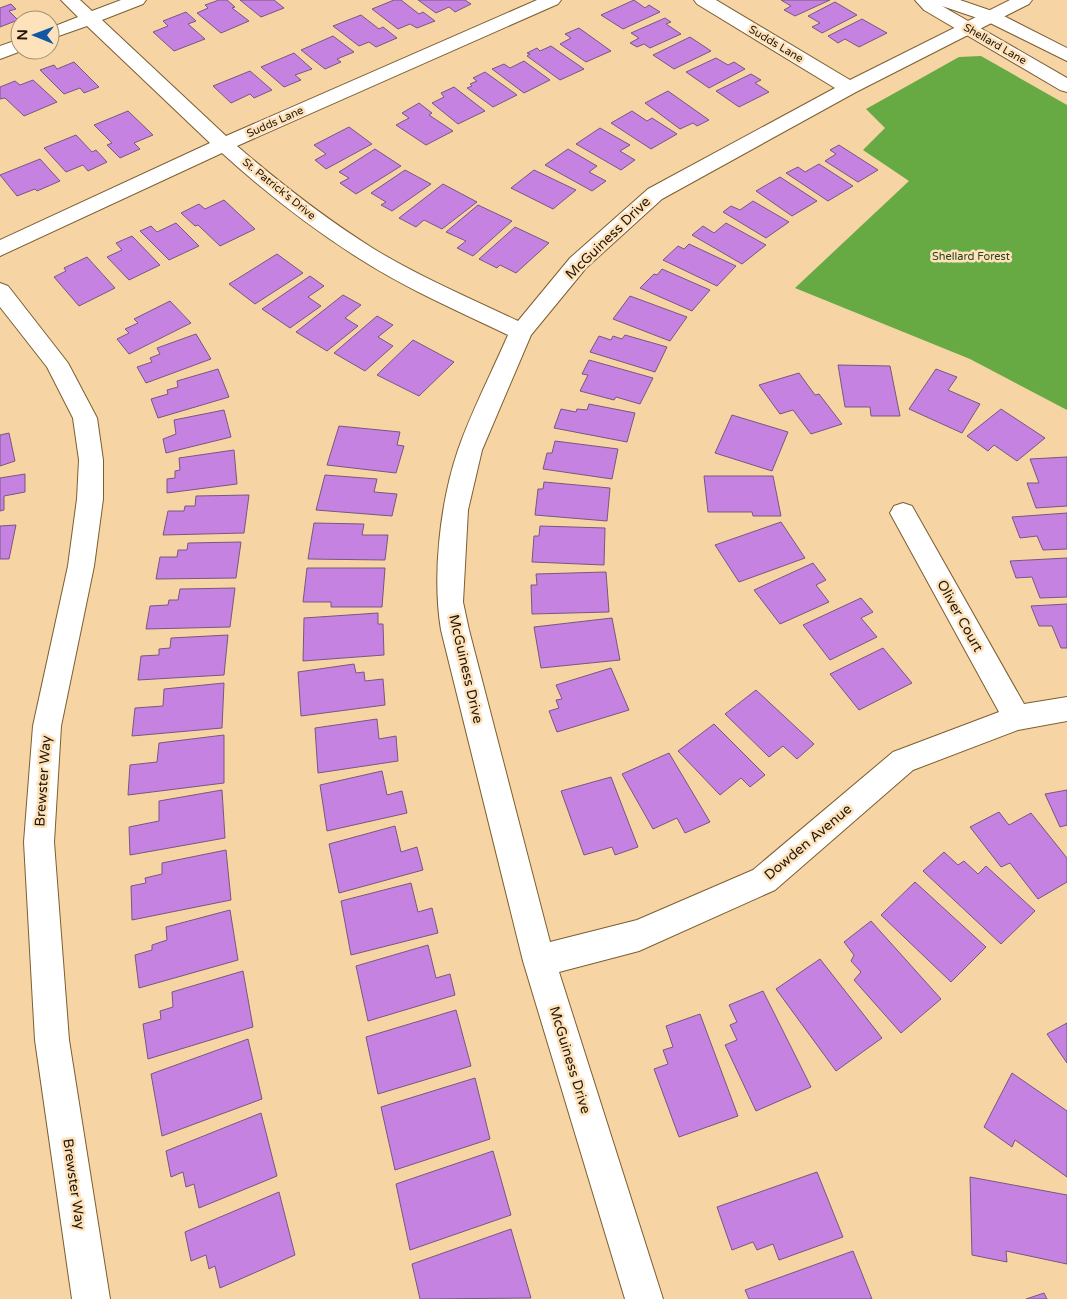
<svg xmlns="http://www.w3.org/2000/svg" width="1067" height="1299" viewBox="0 0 1067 1299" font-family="'Varela Round',sans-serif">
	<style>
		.forest { fill: #67a942 }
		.building { fill: #c682e1; stroke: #755881 }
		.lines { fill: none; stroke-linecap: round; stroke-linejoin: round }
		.minor-casing { stroke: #7c5e31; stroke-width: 2 }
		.secondary-casing { stroke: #7c5e31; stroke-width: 2 }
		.minor { fill: #fff; fill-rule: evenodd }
		.secondary { fill: #fff; fill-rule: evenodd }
		.labels { text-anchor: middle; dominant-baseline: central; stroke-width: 5; stroke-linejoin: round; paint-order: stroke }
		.far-street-label { font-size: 11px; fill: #221604; stroke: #fee2bc }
		.far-park-label { font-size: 11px; fill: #284219; stroke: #fee2bc }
		.street-label { font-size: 14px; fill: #221604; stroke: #fee2bc }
	</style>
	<rect width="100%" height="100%" fill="#f6d4a4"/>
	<path class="forest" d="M981,56L1067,105V410L970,359L795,288L909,181L863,150L885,128L866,109L959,57Z"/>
	<path class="building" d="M219,0H227L235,7L232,8L249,21L221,33L197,13L208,8L205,5Z
		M240,0H274L284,8L261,17Z
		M394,0H401L419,14L423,12L435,21L417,28L410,24L398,29L372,9Z
		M418,0H465L471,4L455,12L449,7L436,13Z
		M634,0L645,8L649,5L660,12L623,29L601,15Z
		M781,0H830L795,16L784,10L791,6Z
		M835,2L857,15L822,33L812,27L820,23L808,16Z
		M11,4L16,9L9,11L18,20L0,27V8Z
		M186,12L196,21L188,24L205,39L174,51L153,32L168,26L163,21Z
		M361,15L379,29L383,27L397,38L376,47L369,42L359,46L333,26Z
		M665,18L671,22L666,24L681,34L650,48L644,44L637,47L630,43L639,38L631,33Z
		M862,19L887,33L859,47L845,39L838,43L828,36Z
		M579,28L611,51L586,62L560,44L571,38L565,34Z
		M333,36L354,52L337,59L341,62L325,69L301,50Z
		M690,37L711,51L674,69L653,55Z
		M551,46L584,69L560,80L527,56L530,54L527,53L537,48L540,51Z
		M294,53L312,69L295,75L301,80L284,87L261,67Z
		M716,58L728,65L734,62L745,69L709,88L686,72Z
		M524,61L550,80L524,93L492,69L504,64L510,68Z
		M74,62L99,87L84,93L80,88L64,94L40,70L54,65L57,69Z
		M250,71L272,90L254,98L250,94L231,103L213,86Z
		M485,72L517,95L493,107L467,88L472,86L470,84L477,81L473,78Z
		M751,74L761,80L755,83L769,92L739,107L716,91Z
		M33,80L57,102L24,116L5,98L0,99V87L15,81L20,85Z
		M454,87L485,111L458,124L432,103L444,97L441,93Z
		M668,91L709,120L697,126L693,123L680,129L645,103Z
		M419,103L432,113L429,115L453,131L426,145L396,125L409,118L402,113Z
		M128,111L153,135L134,143L140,149L120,158L107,145L112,143L94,125Z
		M632,111L647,121L652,118L677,134L651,149L611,123Z
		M349,127L372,144L326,169L315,160L326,154L314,145Z
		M600,128L630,145L620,151L635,160L621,170L576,144Z
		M76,135L92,152L96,150L107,162L88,171L83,165L66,172L44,148Z
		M839,145L878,170L858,182L825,161L836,154L830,150Z
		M375,149L401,166L356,194L340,183L349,178L339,172Z
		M568,149L597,166L589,172L606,181L592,191L545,165Z
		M40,159L60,181L37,191L35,189L17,196L0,175Z
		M819,164L853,186L828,201L786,173L798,167L805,172Z
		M405,170L431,184L392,211L381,205L386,202L371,193Z
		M534,170L576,190L553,209L511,188Z
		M780,177L817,201L792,216L756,191Z
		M443,184L477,202L442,229L424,220L416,227L399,218Z
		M224,200L255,229L220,246L198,225L195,226L181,213L199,204L205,209Z
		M753,201L789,222L766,238L723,212L731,206L740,210Z
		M478,205L512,221L473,256L457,248L466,241L446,232Z
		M176,223L199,246L169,260L140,231L151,226L157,232Z
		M726,223L766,245L742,264L692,235L703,226L714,233Z
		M515,227L549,243L516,273L500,265L497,268L479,259Z
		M132,236L160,265L129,280L107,257L122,250L116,243Z
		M689,244L736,266L717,286L663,260L678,246L684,249Z
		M277,254L303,273L255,304L229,284Z
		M87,257L115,288L79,306L54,277L66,271L64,268Z
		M662,269L710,290L692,311L640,288L654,274L657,275Z
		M310,276L324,286L308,297L321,306L290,328L262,309Z
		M343,295L361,305L345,318L358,326L327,351L296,332Z
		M630,296L687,317L670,341L613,319Z
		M170,301L191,323L129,354L117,339L129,333L125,329L138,323L134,319Z
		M377,316L393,325L378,337L393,346L365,371L334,353Z
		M196,334L211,359L146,383L137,367L152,362L150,358L160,354L157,348Z
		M625,335L667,347L655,372L590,352L599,336L611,340L613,336L622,339Z
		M413,340L454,362L419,396L377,375Z
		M589,360L653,378L640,404L616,397L614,400L580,391L588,375L582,374Z
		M838,365L890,366L900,416H871L870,407H845Z
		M218,369L229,397L158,418L151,399L168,394L167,390L178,387L177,381Z
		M936,369L957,377L948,390L980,404L962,433L909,409Z
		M799,373L815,395L819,394L842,424L811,434L793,410L780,414L759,385Z
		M589,404L635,413L627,442L554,428L561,409L576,412L577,409L587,410Z
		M1001,409L1045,438L1017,461L994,445L988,451L967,436Z
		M224,410L231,437L166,453L163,439L176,434L174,420Z
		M732,415L788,432L772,471L715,453Z
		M339,426L400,432L397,445L404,446L396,473L327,465Z
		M9,433L15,461L0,466V435Z
		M555,441L618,449L612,479L543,469L547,453H552Z
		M234,450L237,484L167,493V479L175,478V471L180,470L179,458Z
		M1067,457V506L1036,508L1027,483H1039L1030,459Z
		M25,474V492L4,496V510L0,511V478Z
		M325,475L377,479L374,492L397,494L392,516L316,510Z
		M704,476H773L781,516H753L752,512H708Z
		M544,482L610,488L607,521L535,515L538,489H543Z
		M249,495L244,533L163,535L168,511H184L185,506H195L196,496Z
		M1067,513V549L1043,550L1037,536L1020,538L1012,517Z
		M781,522L805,558L739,582L715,545Z
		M314,523L364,524L362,535H388L385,560L308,559Z
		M16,525L9,559H0V526Z
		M540,526L605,528L604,565L532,562L534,536H539Z
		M241,542L236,578L156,579L160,557H177L178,550H187L188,543Z
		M1067,558V597L1040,598L1032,577L1016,578L1010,561Z
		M813,563L826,580L816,585L829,602L780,624L754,590Z
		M307,568H385L382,607H331V602H303Z
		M606,572L609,612L532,614L531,585H537L536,574Z
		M235,588L230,627L146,629L150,606L168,605L169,600H178L180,589Z
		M861,598L873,612L861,618L877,637L830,660L803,625Z
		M1067,604V648H1061L1052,626H1039L1031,606Z
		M378,613V624H383L384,655L303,661L304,618Z
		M612,618L620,660L541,668L534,627Z
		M228,635L224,675L138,680L141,656L159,655V649L170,648L171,638Z
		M883,648L912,683L859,710L830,674Z
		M354,664L356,673L364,672L365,681L383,679L385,705L301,716L298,672Z
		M611,668L629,710L557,732L549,711L559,708L556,700L562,699L556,685Z
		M224,683L222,728L132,736L135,708L163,706L164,689Z
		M756,690L814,744L797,759L783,746L769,757L725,714Z
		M377,719L379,739L396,736L398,761L318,773L315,728Z
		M714,724L765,775L750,787L741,778L720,795L678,751Z
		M224,735V783L128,795L130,765L157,762L159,743Z
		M669,753L710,822L685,833L677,818L653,829L622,774Z
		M382,771L387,795L402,791L407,813L327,831L320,785Z
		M611,777L638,847L615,855L612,847L584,855L561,791Z
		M222,790L225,838L130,855L129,827L159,821V801Z
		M1067,790V825L1060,827L1045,794Z
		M999,812L1009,825L1031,813L1067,858V882L1038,899L1010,863L1001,867L970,827Z
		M395,826L401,852L417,847L423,870L339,893L329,844Z
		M226,850L231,900L132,920L131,886L146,883L145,878L162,874V863Z
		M944,852L958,865L964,861L978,874L986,866L1035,911L1001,944L923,871Z
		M915,882L986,947L951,982L881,915Z
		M411,883L418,912L432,908L438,933L351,955L341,901Z
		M230,910L238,960L139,988L135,955L152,950V945L167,940L166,927Z
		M871,921L941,999L901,1033L854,980L861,972L851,961L854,955L844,942Z
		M428,945L436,978L450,974L455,995L368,1021L356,966Z
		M820,959L882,1038L836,1071L776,989Z
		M243,971L253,1027L148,1059L143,1024L161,1019L160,1011L173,1007L172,992Z
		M763,991L811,1087L756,1111L725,1045L737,1040L730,1025L737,1022L729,1005Z
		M456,1010L471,1066L378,1094L366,1037Z
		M700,1014L738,1116L679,1137L654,1069L668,1064L663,1050L673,1047L666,1026Z
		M1067,1023V1063L1047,1034Z
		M248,1039L262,1099L162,1136L151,1074Z
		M1012,1073L1067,1111V1177L1015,1140L1012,1147L984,1127Z
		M475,1078L490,1139L395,1170L381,1107Z
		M261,1113L277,1176L199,1208L194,1184L186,1187L183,1172L171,1177L166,1151Z
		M493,1151L511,1215L410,1250L396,1184Z
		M817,1172L843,1237L779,1260L773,1244L757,1250L753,1242L732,1250L717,1207Z
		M970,1177L1067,1195V1264L1006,1251L1007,1262L972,1255Z
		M279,1192L295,1255L220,1288L215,1266L209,1269L206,1255L191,1261L185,1232Z
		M511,1229L531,1298L420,1299L412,1264Z
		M853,1251L872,1299H749L745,1290Z
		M1044,1293L1047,1299H1026Z"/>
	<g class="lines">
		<g class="minor-casing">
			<path id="minor" d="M61,0H80L92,11L121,0H146L143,4L102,20L226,136L537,0H561L558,4L237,146C280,183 326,219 374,249C420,277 470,298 518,321L570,258L648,189L835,88L697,4L694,0H716L850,80L1010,0H1032L1029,4L856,92L662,199L586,268L531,335L482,450L468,510L463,602L469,630L550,942L637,920L753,870L893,752L999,712L890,513L894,506L903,503L912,506L1024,704L1067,697V721L1018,730L913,770L775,890L639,951L559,972L663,1299H625L523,961L441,630C432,576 440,503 458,450C471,412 492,372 508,335C458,311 407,289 360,259C311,228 265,192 222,153L0,256V240L210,143L87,26L50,39V28L78,17Z
				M20,39V50H24L0,59V46Z
				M0,283L8,286L68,363L97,418L103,460V499L94,566L61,726L54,842L69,1040L110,1299H72L35,1040L24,842L33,726L68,566L77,499L79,460L73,418L47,367L0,307Z"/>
		</g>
		<g class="secondary-casing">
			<path id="secondary" d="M915,0H960L998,13L1067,48V61L986,21L942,6L1067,78V92L1060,90L924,10Z"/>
		</g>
		<use href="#minor" class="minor"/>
		<use href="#secondary" class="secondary"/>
	</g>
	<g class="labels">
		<g class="far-street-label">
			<text transform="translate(776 44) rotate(31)">Sudds Lane</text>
			<text transform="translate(995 44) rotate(30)">Shellard Lane</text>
			<text transform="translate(275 122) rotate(-24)">Sudds Lane</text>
			<text transform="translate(279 189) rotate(39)">St. Patrick's Drive</text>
		</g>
		<g class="far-park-label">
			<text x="971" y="256">Shellard Forest</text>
		</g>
		<g class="street-label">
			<text transform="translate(608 238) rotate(-44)">McGuiness Drive</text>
			<text transform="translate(960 616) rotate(61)">Oliver Court</text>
			<text transform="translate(466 669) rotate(77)">McGuiness Drive</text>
			<text transform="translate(43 781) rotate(-86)">Brewster Way</text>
			<text transform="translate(808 842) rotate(-40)">Dowden Avenue</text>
			<text transform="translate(570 1060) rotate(73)">McGuiness Drive</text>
			<text transform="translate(74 1184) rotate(82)">Brewster Way</text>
		</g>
	</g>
	<g transform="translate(35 35) rotate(271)"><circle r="24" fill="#fee2bc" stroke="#a69072"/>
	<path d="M0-4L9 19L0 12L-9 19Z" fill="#1257a6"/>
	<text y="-8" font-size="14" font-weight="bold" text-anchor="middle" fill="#221604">N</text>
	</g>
</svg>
